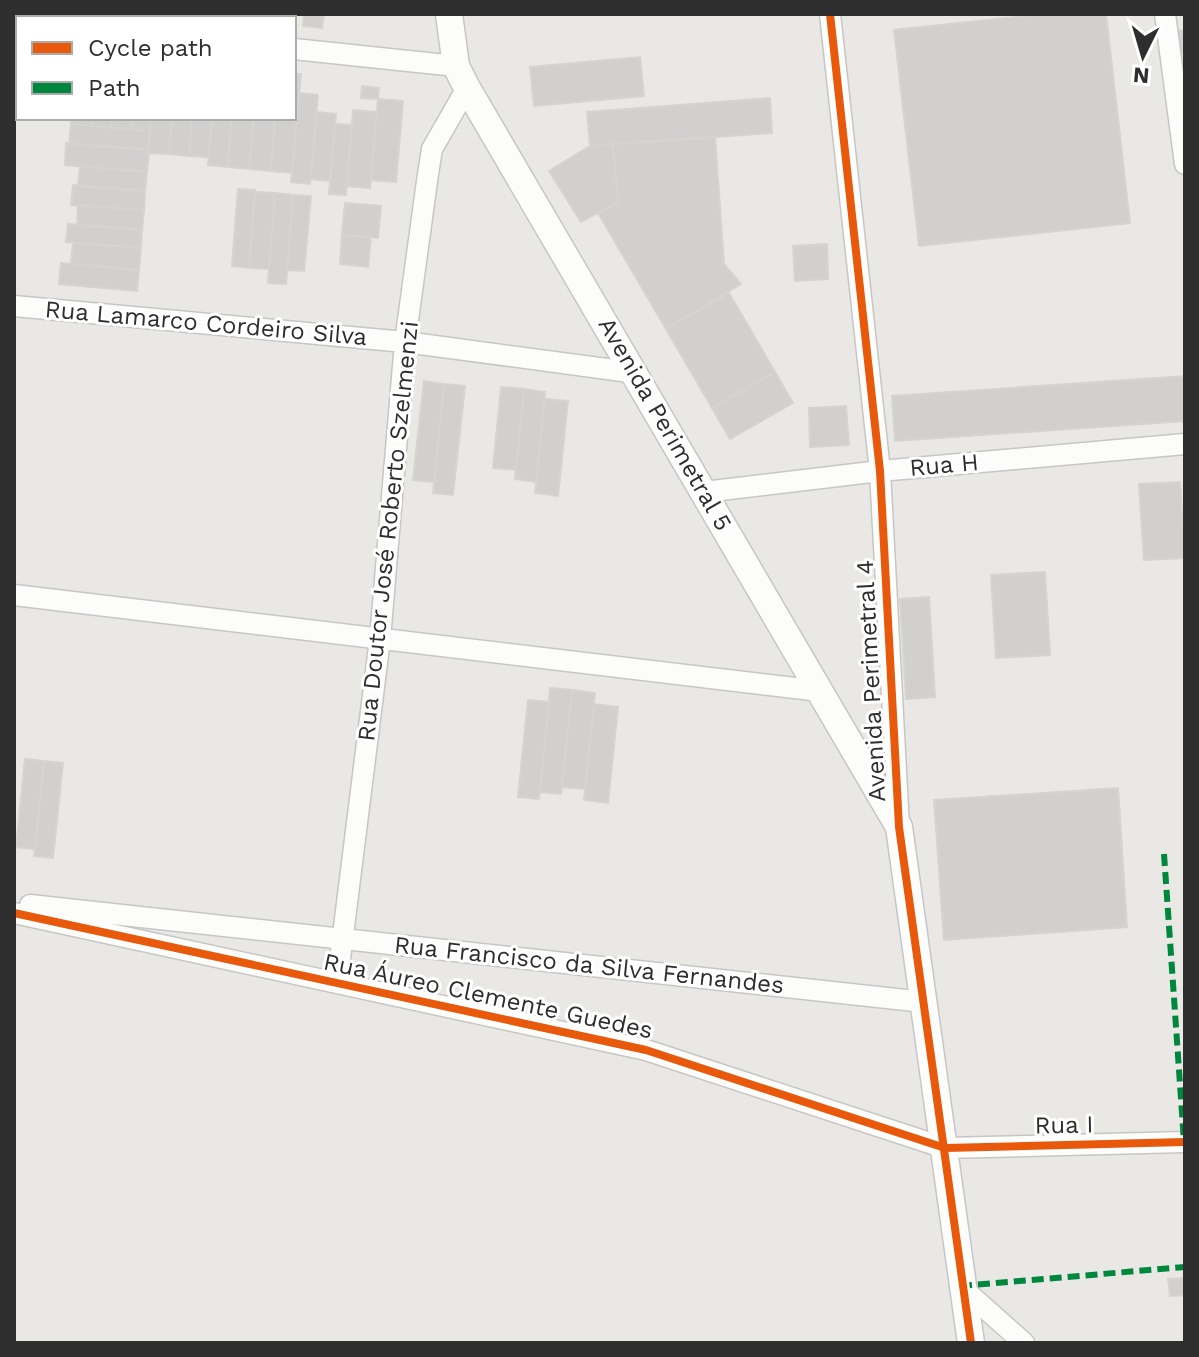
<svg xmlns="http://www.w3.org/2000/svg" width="1199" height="1357" viewBox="0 0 1199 1357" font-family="'Work Sans',sans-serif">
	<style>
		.building { fill: #d2d0ce; stroke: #d5d4d1; stroke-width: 2 }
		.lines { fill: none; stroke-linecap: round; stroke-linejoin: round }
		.minor-casing { stroke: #c7c6c7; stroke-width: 23 }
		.tertiary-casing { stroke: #c7c6c7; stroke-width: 29 }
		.minor { stroke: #fcfcfb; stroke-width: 20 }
		.tertiary { stroke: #fcfcfb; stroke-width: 26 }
		.quiet { stroke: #00873e; stroke-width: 6; stroke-dasharray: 12 6; stroke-linecap: butt }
		.cycleway-casing { stroke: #fff; stroke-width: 13 }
		.cycleway { stroke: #e8590c; stroke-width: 8 }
		.labels { text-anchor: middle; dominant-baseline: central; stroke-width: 6; stroke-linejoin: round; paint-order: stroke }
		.street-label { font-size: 24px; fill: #2e2e2e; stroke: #fff }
	</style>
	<rect width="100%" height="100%" fill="#eae8e5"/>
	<path class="building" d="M304,14H324L322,28L303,26Z
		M1045,14H1106L1130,223L919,246L894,30Z
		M1185,30V52L1181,53L1178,31Z
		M640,57L644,96L534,106L530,67Z
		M294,74H301L292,173L271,171L275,118H294Z
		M362,86L379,88L378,99L361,98Z
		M299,93L318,95L310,184L291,182Z
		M770,98L772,133L590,146L587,112Z
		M378,99L403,101L396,182L371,180Z
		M353,110L377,112L370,188L347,186Z
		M317,112L336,114L330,181L311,179Z
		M72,118H91V126L71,124Z
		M91,118H112L111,128L91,126Z
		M112,118H132L131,129L111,128Z
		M132,118H151L150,131L131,129Z
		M151,118H172L169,154L148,153Z
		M172,118H192L189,156L169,154Z
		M192,118H212L208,157L189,156Z
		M212,118H231L228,167L208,165Z
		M231,118H254L249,169L228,167Z
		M254,118H275L271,171L249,169Z
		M71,124L150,131L149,150L69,144Z
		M335,124L352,125L346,195L329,194Z
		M715,137L724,264L741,284L666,329L598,213L618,202L613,144Z
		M66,143L149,150L147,172L65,165Z
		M613,144L618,202L581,222L549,171L590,146Z
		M80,166L147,172L145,191L78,186Z
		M73,185L145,191L144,210L71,205Z
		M238,189L255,190L249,268L232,266Z
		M255,192L275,193L269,269L249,268Z
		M275,193L293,195L286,284L268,283Z
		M293,195L311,196L304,271L287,270Z
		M345,203L381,206L378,238L342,235Z
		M78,205L144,210L142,230L77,225Z
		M68,224L142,230L141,248L66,242Z
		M342,235L371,237L368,267L340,264Z
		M73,243L141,248L139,270L71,264Z
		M827,244L828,279L795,281L793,246Z
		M61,263L139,270L137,291L59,284Z
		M729,293L775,372L712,408L666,329Z
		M775,372L793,403L730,439L712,408Z
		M1185,376V421L895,441L892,396Z
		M424,381L444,384L434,482L413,480Z
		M444,384L465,386L453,495L433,493Z
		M501,387L524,389L516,470L493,468Z
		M524,389L545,392L536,482L515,479Z
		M545,399L568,401L558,496L535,493Z
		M846,406L849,445L810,447L809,408Z
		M1180,482L1185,558L1144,560L1139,484Z
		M1045,572L1050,655L996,658L991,575Z
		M929,597L935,697L906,699L900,599Z
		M550,688L572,690L561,794L540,792Z
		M572,690L595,693L585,789L562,787Z
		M528,700L549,702L539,799L518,797Z
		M594,704L618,707L608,803L584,800Z
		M25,759L44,761L35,849L16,847Z
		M44,761L63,763L53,858L34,856Z
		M1118,788L1127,927L944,940L934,800Z
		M1185,1278V1295L1170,1296L1168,1279Z"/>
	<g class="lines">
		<g class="minor-casing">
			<path id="minor" d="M830,14L880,471L899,827
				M1165,14L1185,164
				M294,49L456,66
				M14,53L18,14
				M14,306L405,342L637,373
				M704,492L880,471L1185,444
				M14,595L820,691
				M30,905L924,1002
				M14,913L646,1050L945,1148L1185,1142
				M337,983L380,639L405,342L428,174L432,149L467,88
				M960,1286L1024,1343"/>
		</g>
		<g class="tertiary-casing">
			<path id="tertiary" d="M449,14L456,66L467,88L899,827L971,1343"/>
		</g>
		<use href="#minor" class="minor"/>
		<use href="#tertiary" class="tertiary"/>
		<path class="quiet" d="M1164,854L1184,1142
			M960,1286L1185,1267"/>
		<g class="cycleway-casing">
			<path id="cycleway" d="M830,14L880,471L899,827L971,1343
				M14,913L646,1050L945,1148L1185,1142"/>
		</g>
		<use href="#cycleway" class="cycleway"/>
	</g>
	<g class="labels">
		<g class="street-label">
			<text transform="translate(206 323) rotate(5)">Rua Lamarco Cordeiro Silva</text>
			<text transform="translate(665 424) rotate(60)">Avenida Perimetral 5</text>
			<text transform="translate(944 465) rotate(-5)">Rua H</text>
			<text transform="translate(388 531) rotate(-84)">Rua Doutor José Roberto Szelmenzi</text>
			<text transform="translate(871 681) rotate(-93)">Avenida Perimetral 4</text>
			<text transform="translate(589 965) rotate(6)">Rua Francisco da Silva Fernandes</text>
			<text transform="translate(488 996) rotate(12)">Rua Áureo Clemente Guedes</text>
			<text transform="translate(1064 1125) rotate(-1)">Rua I</text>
		</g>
	</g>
	<rect width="1199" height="1357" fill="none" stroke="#2e2e2e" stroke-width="32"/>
	<rect x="16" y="16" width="280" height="104" fill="#ffffff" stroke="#ababab" stroke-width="2"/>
	<rect x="32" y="42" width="40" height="12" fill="#e8590c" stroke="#ababab" stroke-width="2"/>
	<text x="88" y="56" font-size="24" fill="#2e2e2e">Cycle path</text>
	<rect x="32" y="82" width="40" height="12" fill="#00873e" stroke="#ababab" stroke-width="2"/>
	<text x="88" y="96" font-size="24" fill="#2e2e2e">Path</text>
	<g transform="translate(1143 56) rotate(185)" stroke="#ffffff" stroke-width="6" paint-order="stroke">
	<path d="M0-6L14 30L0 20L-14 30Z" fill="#2e2e2e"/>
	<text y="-12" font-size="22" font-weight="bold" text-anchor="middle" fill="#2e2e2e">N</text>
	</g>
</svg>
